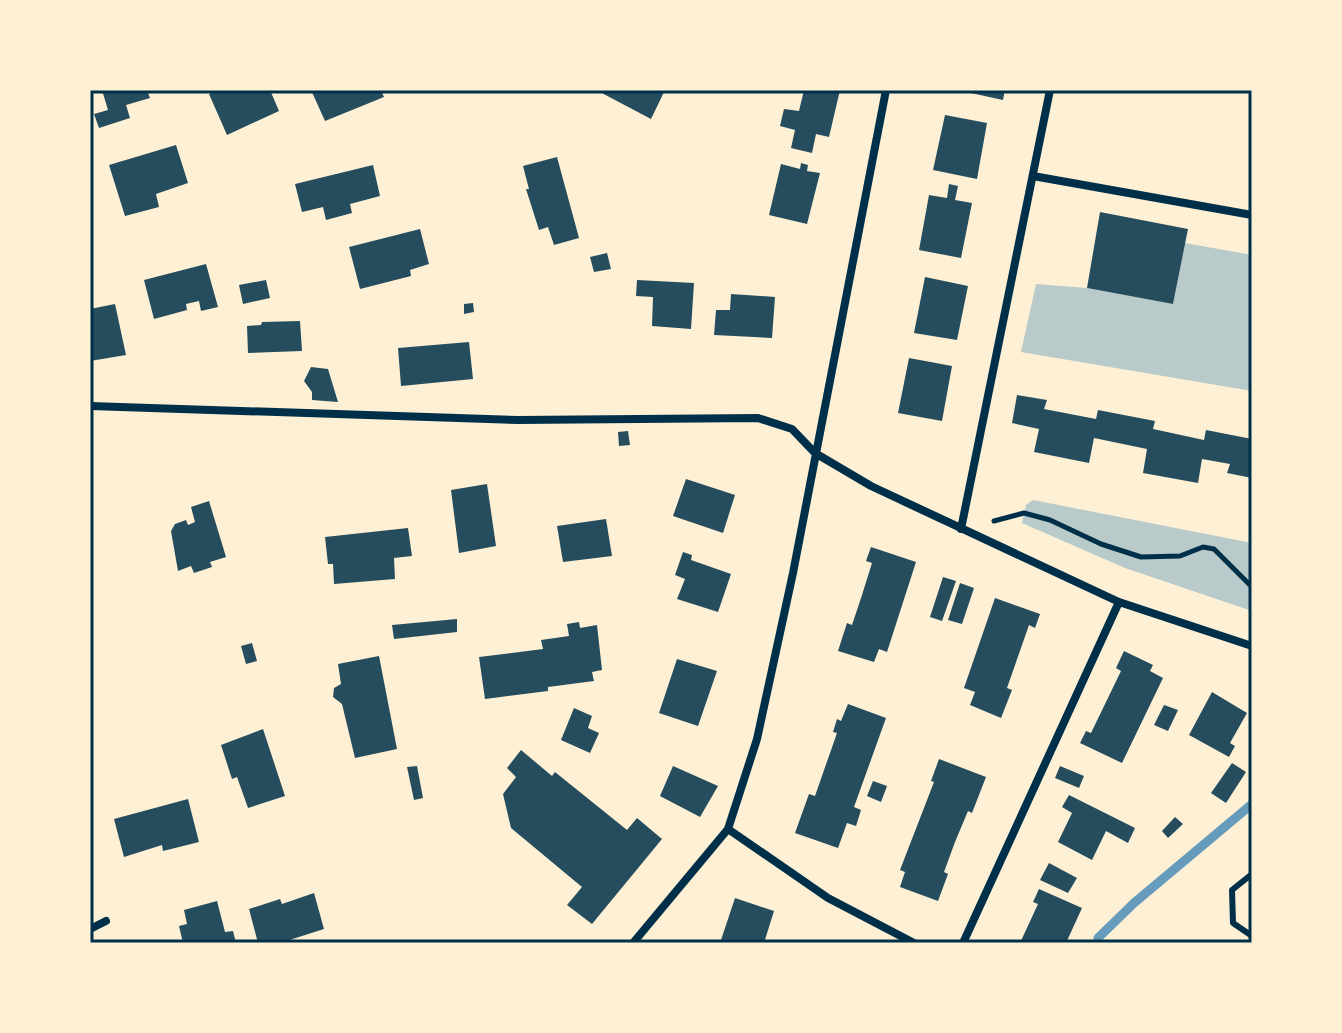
<svg xmlns="http://www.w3.org/2000/svg" width="1342" height="1033" viewBox="0 0 1342 1033" font-family="'Fira Sans',sans-serif">
	<style>
		.green { fill: #b9caca }
		.lines { fill: none; stroke-linecap: round; stroke-linejoin: round }
		.stream { stroke: #669bbc; stroke-width: 9 }
		.building { fill: #264d5e }
		.path { stroke: #003049; stroke-width: 5 }
		.service { stroke: #003049; stroke-width: 6 }
		.minor { stroke: #003049; stroke-width: 8 }
		.neatline { fill: none; stroke: #003049; stroke-width: 3 }
	</style>
	<rect width="100%" height="100%" fill="#fdf0d5"/>
	<path class="green" d="M1185,243L1252,255V391L1021,352L1036,284L1087,288L1173,304Z
		M1033,500L1252,543V611L1125,568L1022,523L1026,505Z"/>
	<g class="lines">
		<path class="stream" d="M1098,943V938L1134,903L1252,804"/>
	</g>
	<path class="building" d="M102,90H147L150,98L126,105L130,118L99,128L94,114L108,110Z
		M217,90H270L279,111L227,135L209,94Z
		M311,90H381L384,97L325,121Z
		M596,90H665L651,119Z
		M804,90H840L829,137L816,134L812,153L791,148L795,130L780,126L784,109L799,111Z
		M957,90H1005L1003,100Z
		M945,115L987,123L977,179L933,170Z
		M176,145L188,183L156,194L159,207L125,216L109,165Z
		M557,157L579,238L554,245L548,227L539,230L526,189H529L523,166Z
		M801,163L808,165L807,171L820,173L807,224L769,215L781,164L800,169Z
		M373,165L380,196L350,204L352,213L326,220L323,207L302,212L295,184Z
		M949,184L958,186L955,200L972,203L961,258L919,250L929,195L947,198Z
		M1100,212L1188,229L1173,304L1087,288Z
		M420,229L429,264L410,270L411,276L360,289L349,247Z
		M607,253L611,269L594,272L590,257Z
		M206,264L218,307L201,311L199,301L186,304L187,310L154,319L144,280Z
		M925,277L968,286L957,340L914,333Z
		M266,280L270,298L243,304L239,285Z
		M637,280L694,283L691,329L652,326L653,297L636,296Z
		M731,294L775,297L772,338L714,335L716,310H730Z
		M473,303L474,312L464,314V304Z
		M115,304L126,355L90,361V309Z
		M300,321L302,351L248,353L247,326L261,325L262,322Z
		M469,342L473,379L401,386L398,348Z
		M909,358L952,366L942,421L898,413Z
		M311,367L328,369L338,402L312,400V392L304,381Z
		M1017,395L1047,400L1044,409L1096,419L1098,410L1155,421L1153,429L1204,440L1206,430L1252,439V478L1227,473L1230,464L1202,459L1198,483L1143,473L1147,449L1094,438L1089,463L1034,452L1039,429L1012,423Z
		M628,431L630,445L619,446L618,432Z
		M686,479L735,495L723,533L673,516Z
		M487,484L496,546L459,553L451,490Z
		M209,501L226,557L210,562L212,567L194,573L191,566L178,571L171,531L175,524L186,520L188,525L195,522L191,507Z
		M606,519L612,556L563,562L557,526Z
		M408,528L412,556L394,558L395,579L334,584L333,564H328L325,537Z
		M871,547L916,562L887,652L879,649L874,662L838,651L847,623L852,625L862,595L872,563L866,561Z
		M683,552L692,555L691,560L731,574L718,612L677,599L685,579L675,575Z
		M943,577L956,581L942,621L930,617Z
		M960,583L974,588L962,624L948,620Z
		M995,598L1040,614L1035,628L1029,625L1007,688L1012,690L1001,718L970,705L975,692L964,688Z
		M457,619V632L394,639L392,625Z
		M579,622L580,628L597,625L602,670L592,672L594,681L548,687V691L485,699L479,657L543,649L541,640L569,636L567,624Z
		M252,643L257,661L246,664L241,646Z
		M1124,651L1153,665L1150,671L1163,678L1122,763L1080,743L1086,731L1091,733L1121,671L1116,668Z
		M379,656L397,749L355,758L342,704L333,697L334,688L341,684L338,664Z
		M677,659L717,671L698,726L659,713Z
		M1212,692L1247,713L1230,743L1235,746L1229,757L1189,735Z
		M848,704L886,718L854,807L861,810L856,826L847,823L838,848L795,833L809,794L815,796L837,733L833,732L837,719L841,721Z
		M1164,705L1178,710L1168,731L1154,725Z
		M574,708L592,716L588,728L599,733L590,753L561,740Z
		M263,729L285,796L248,808L237,777L232,779L221,745Z
		M521,750L552,776L555,772L627,830L637,818L662,839L592,924L567,905L582,887L511,828L503,794L516,777L507,768Z
		M939,759L986,777L972,813L968,811L955,842L944,872L948,874L938,901L900,887L905,872L900,870L934,782L931,781Z
		M1232,763L1246,772L1226,803L1211,793Z
		M417,766L423,798L414,800L407,767Z
		M673,766L718,786L700,817L660,796Z
		M1060,766L1084,776L1079,788L1055,778Z
		M873,781L887,786L881,802L867,796Z
		M1069,795L1135,828L1128,843L1106,831L1092,860L1058,842L1072,813L1062,807Z
		M188,799L199,842L163,851L162,845L124,857L114,819Z
		M1175,817L1183,824L1168,838L1162,831Z
		M1049,863L1077,878L1068,893L1040,880Z
		M1039,889L1082,908L1066,943H1020L1038,904L1033,902Z
		M314,893L324,929L280,943H258L249,909L280,899L282,904Z
		M735,898L774,911L764,943H720Z
		M217,901L225,932L233,931L236,943H183L179,926L187,924L184,910Z"/>
	<g class="lines">
		<path class="path" d="M994,521L1024,513L1050,520L1101,544L1141,557L1180,556L1203,547L1214,549L1252,587"/>
		<path class="service" d="M1252,874L1232,890L1233,923L1252,936"/>
		<path class="minor" d="M1033,176L1252,215
			M90,406L518,420L758,418L792,429L815,453L871,486L1119,602L1252,646
			M961,529L1050,90
			M728,829L828,898L914,943
			M90,929L106,921
			M633,943L728,829L757,739L793,573L886,90
			M963,943L1119,602"/>
	</g>
	<rect width="1342" height="1033" fill="none" stroke="#fdf0d5" stroke-width="184"/>
	<rect x="92" y="92" width="1158" height="849" class="neatline"/>
</svg>
